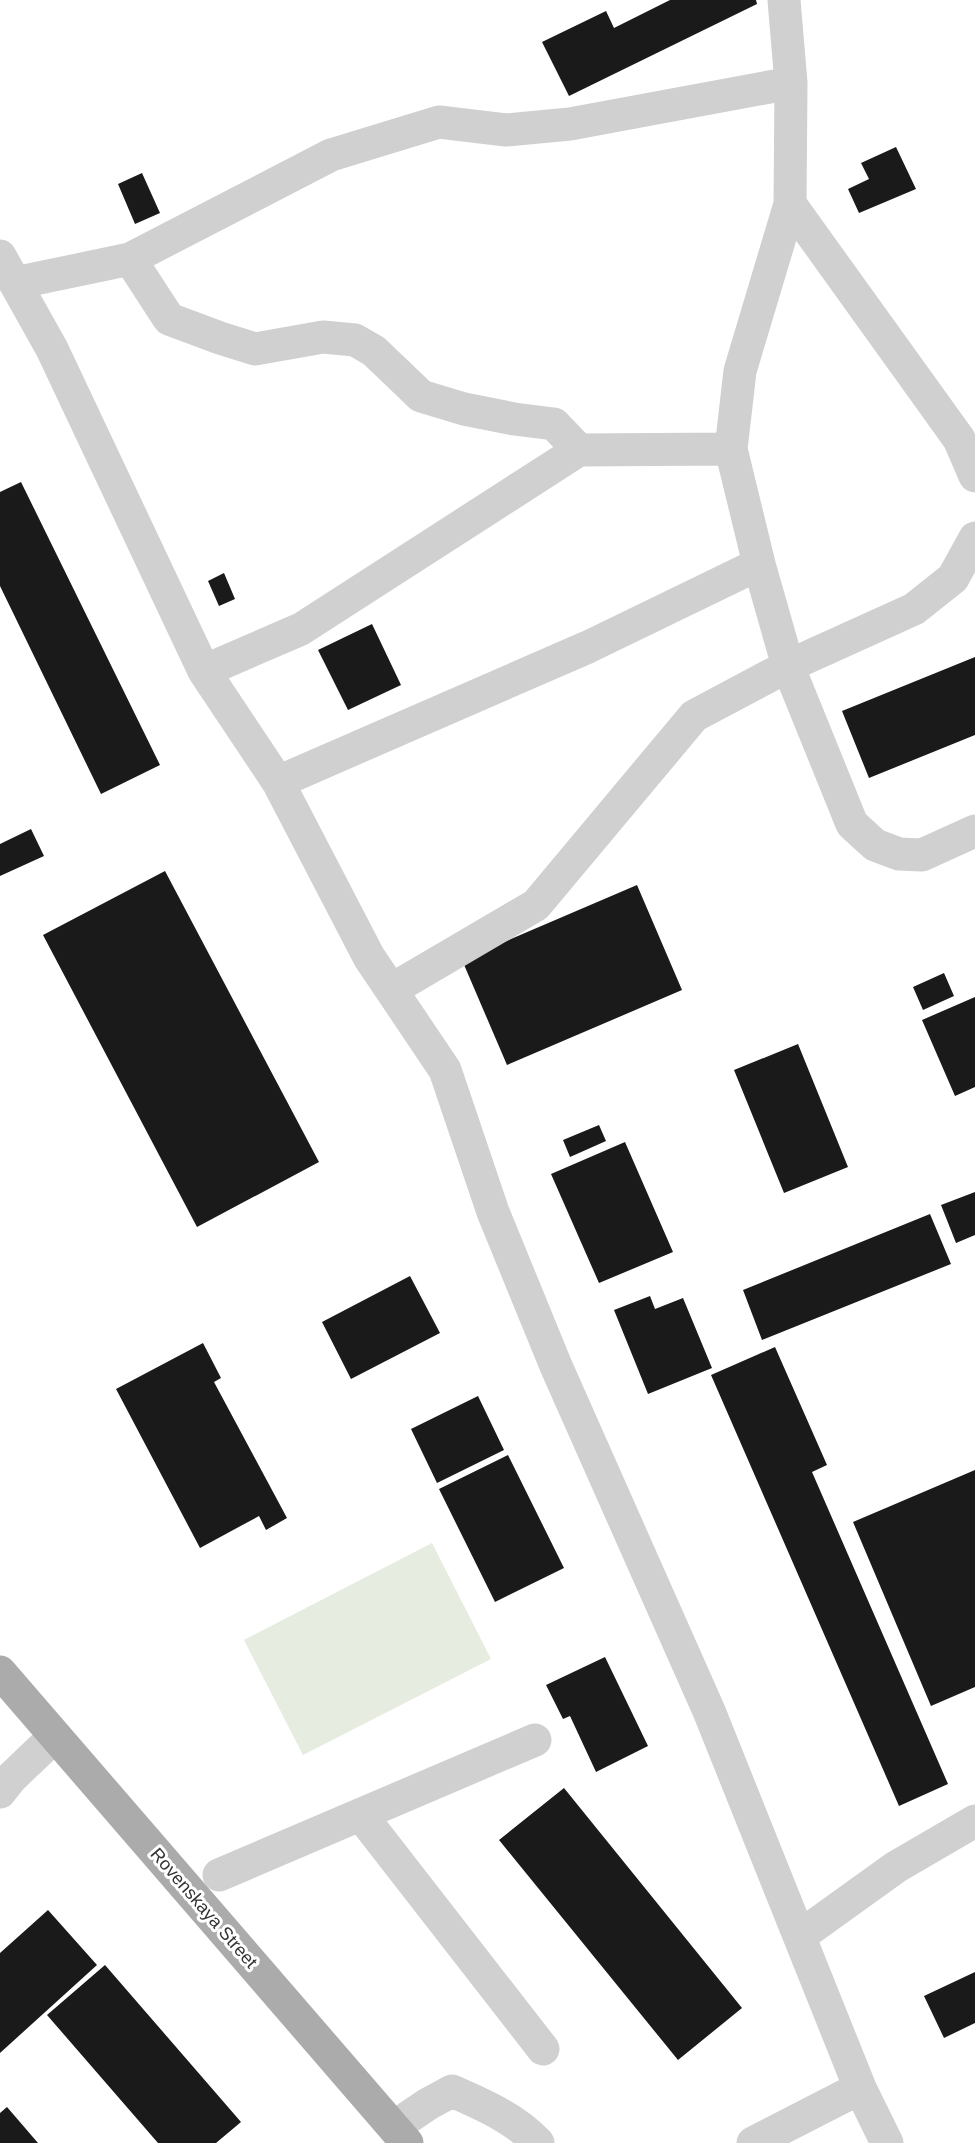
<svg xmlns="http://www.w3.org/2000/svg" width="975" height="2143" viewBox="0 0 975 2143" font-family="Helvetica,sans-serif">
	<style>
		.pitch { fill: #e6ecdf }
		.building { fill: #1a1a1a }
		.lines { fill: none; stroke-linecap: round; stroke-linejoin: round }
		.minor { stroke: #d0d0d0; stroke-width: 33 }
		.major { stroke: #ababab; stroke-width: 33 }
		.labels { text-anchor: middle; dominant-baseline: central; stroke-width: 6; stroke-linejoin: round; paint-order: stroke }
		.street-label { font-size: 18px; fill: #333; stroke: #fff }
	</style>
	<rect width="100%" height="100%" fill="#fff"/>
	<path class="pitch" d="M432,1543L491,1659L303,1755L244,1640Z"/>
	<path class="building" d="M670,0H756L757,4L569,96L542,42L606,11L614,28Z
		M896,147L916,189L859,213L848,189L869,179L861,163Z
		M142,173L160,213L135,224L118,184Z
		M21,482L160,765L101,794L0,586V492Z
		M224,573L235,599L219,606L208,581Z
		M372,624L401,685L348,710L318,650Z
		M975,657V735L869,778L842,711Z
		M31,829L44,856L0,876V844Z
		M165,871L319,1162L197,1227L43,935Z
		M637,885L682,990L507,1065L462,960Z
		M944,973L954,996L923,1010L913,987Z
		M975,997V1087L955,1096L922,1020Z
		M798,1044L848,1167L784,1193L734,1070Z
		M599,1125L606,1141L570,1157L563,1140Z
		M625,1142L673,1252L599,1283L551,1174Z
		M975,1192V1235L956,1243L941,1205Z
		M930,1214L951,1264L762,1340L743,1290Z
		M410,1276L440,1333L351,1379L322,1322Z
		M650,1296L655,1309L683,1298L712,1368L648,1394L614,1310Z
		M203,1343L221,1378L214,1382L287,1518L266,1530L259,1516L200,1548L116,1389Z
		M775,1347L827,1465L812,1472L948,1784L899,1806L711,1375Z
		M478,1396L504,1450L437,1483L411,1429Z
		M508,1455L564,1568L495,1602L439,1489Z
		M975,1470V1687L931,1706L853,1522Z
		M605,1657L648,1746L596,1772L570,1716L563,1719L546,1685Z
		M564,1788L742,2008L678,2060L499,1840Z
		M48,1910L97,1965L0,2053V1953Z
		M105,1965L241,2122L216,2143H158L47,2015Z
		M975,1972V2023L944,2038L924,1996Z
		M7,2107L38,2143H0V2113Z"/>
	<g class="lines">
		<path class="minor" d="M790,204L791,83
			M0,256L52,349L204,671L278,782L369,957L445,1070L493,1212L556,1366L709,1711L860,2088L887,2143
			M130,259L169,319L220,338L255,349L323,337L355,340L374,351L421,396L464,409L514,419L554,424L579,450
			M15,283L130,259L331,155L439,122L506,130L570,124L791,83L784,0
			M731,449L759,564
			M204,671L301,629L579,450L731,449L740,371L790,204L959,439L975,476
			M278,782L588,647L759,564L788,666L914,609L953,578L975,538
			M391,990L536,905L694,716L788,666L852,824L875,845L899,854L922,855L975,831
			M0,1792L11,1778L55,1736
			M361,1815L543,2049
			M219,1875L535,1740
			M800,1936L896,1867L975,1821
			M394,2127L428,2104L452,2091C484,2105 514,2118 538,2143
			M753,2143L860,2088"/>
		<path class="major" d="M0,1672L407,2143"/>
	</g>
	<g class="labels">
		<g class="street-label">
			<text transform="translate(204 1908) rotate(49)">Rovenskaya Street</text>
		</g>
	</g>
</svg>
